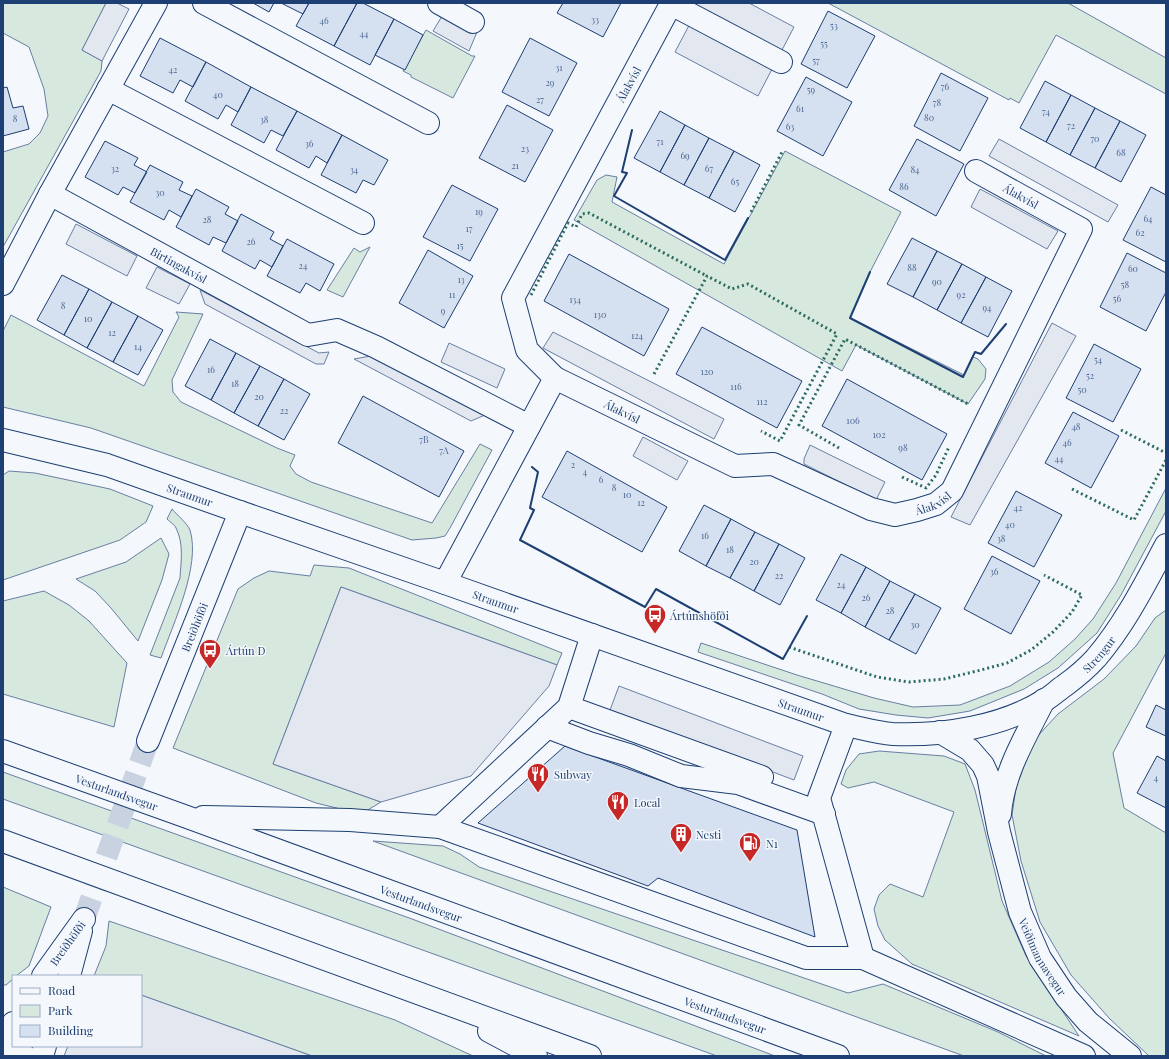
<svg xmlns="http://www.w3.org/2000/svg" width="1169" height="1059" viewBox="0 0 1169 1059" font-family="'Playfair Display',serif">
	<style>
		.green { fill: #d7e8df; stroke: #687fa3 }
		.parking { fill: #e3e8f0; stroke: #687fa3 }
		.building { fill: #d5e0f0; stroke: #1d3f73 }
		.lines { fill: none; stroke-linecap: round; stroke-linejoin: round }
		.minor-tunnel { stroke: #c9d2e0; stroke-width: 22; stroke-dasharray: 22 11; stroke-linecap: butt }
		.minor-casing { stroke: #1d3f73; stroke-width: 24 }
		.highway-casing { stroke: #1d3f73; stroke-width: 24 }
		.minor { stroke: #f4f7fb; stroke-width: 22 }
		.highway { stroke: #f4f7fb; stroke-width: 22 }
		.hedge { stroke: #2c6c60; stroke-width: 3; stroke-dasharray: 2 3; stroke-linecap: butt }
		.wall { stroke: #1d3f73; stroke-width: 2 }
		.labels { text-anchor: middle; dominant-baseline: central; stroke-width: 3; stroke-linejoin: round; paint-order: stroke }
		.number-label { font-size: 9px; fill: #4b6792 }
		.street-label { font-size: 11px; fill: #1d3f73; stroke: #f4f7fb }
		.poi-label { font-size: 11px; fill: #1d3f73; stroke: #f4f7fb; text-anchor: start }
	</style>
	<rect width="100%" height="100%" fill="#f4f7fb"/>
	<path class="green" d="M3,3H106L82,50L102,61L101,71L3,247V152L29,144L40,133L48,116L44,89L29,47L3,33Z
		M828,3H1068L1166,58V94L1056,35L1019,103L1010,98L1009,100Z
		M426,30L472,56H475L453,98L411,77V75L403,71Z
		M785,151L901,212L870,272L850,318L964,375L973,357L978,359L986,369L985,379L968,404L856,345L842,371L574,220L597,180L606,175L617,177L612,202L724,264Z
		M370,247L343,297L327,290L354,248L360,252Z
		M176,312L203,314L172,380L173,392L181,402L277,448L295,455L290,466L296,474L311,482L432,523L480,444L492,450L450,528L445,536L436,538L412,540L91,428L3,407V331L11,315L144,386L179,317Z
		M9,471L35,473L110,489L153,506L146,522L120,540L3,580V475Z
		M1166,488V511L1121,595L1097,633L1058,668L1024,689L970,711L928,718L896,715L859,709L822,694L698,652L701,643L797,675L874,698L913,707L960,705L1010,686L1049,662L1075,639L1093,619L1116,583Z
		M172,509C177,515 187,523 190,530C201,566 173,624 161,658L150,655L180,578C181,561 184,544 176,528C175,525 170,522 167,519Z
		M161,538L169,554L162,580L138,641L111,608L95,591L76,579L126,562Z
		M314,565L349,568L562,653L557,665L341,587L273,764L381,802L361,814L316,803L173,748L238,589L254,578L269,571L310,576Z
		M44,591L69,605L89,621L127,663L114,727L3,694V601Z
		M1166,610V653L1113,753L1124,808L1166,833V1056H1149L1109,1018L1071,975L1040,922L1021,861L1012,815L1017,781L1034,740L1058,714L1104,679L1136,646L1155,618Z
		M879,751L944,756L965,764L975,790L1002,901L1026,956L1079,1036L912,964L885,940L878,926L874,909L879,895L890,884L923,897L954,812L874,782L848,788L841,784L846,770L859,754Z
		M3,772L412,919L775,1056H717L3,799Z
		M373,841L443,846L460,854L479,867L848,993L883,984L998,1032L1046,1056H964Z
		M3,887L51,907L29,966L16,976H13V979L6,985H3Z
		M109,921L395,1020L473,1056H312L141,995V976H94L106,946Z"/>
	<path class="parking" d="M106,3H117L129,9L102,61L82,50Z
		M670,3H749L794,27L758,96L675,52L694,16Z
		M444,13L477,32L469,51L433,31Z
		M999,139L1118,205L1108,222L989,156Z
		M980,189L1058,231L1047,249L971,207Z
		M76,224L137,256L127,276L66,244Z
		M157,267L190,284L179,304L146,288Z
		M200,290L319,353L329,352L324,364H316L205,304Z
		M1052,323L1076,336L970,525L951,517Z
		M553,332L724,419L714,439L543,348Z
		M449,343L505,369L497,388L441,362Z
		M371,356L485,415L471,421L354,359Z
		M643,437L688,461L677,480L633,456Z
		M810,445L885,482L876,500L804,464V459Z
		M341,587L557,665L549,686L471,776L381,802L273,764Z
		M619,686L803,756L794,780L610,710Z
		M141,995L312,1056H64L68,1046H141Z"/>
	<path class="building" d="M253,3H274L269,12Z
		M281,3H309L303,14Z
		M309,3H357L334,46L296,26Z
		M357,3H363L394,19L370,65L334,46Z
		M563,3H621L603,37L557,13Z
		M828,11L875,36L847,88L801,64Z
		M394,19L423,35L405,70L375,55Z
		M160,38L206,62L193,87L180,80L173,93L140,76Z
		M530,38L577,63L549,116L502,92Z
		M206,62L251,87L238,112L226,105L218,119L185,101Z
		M941,73L988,98L960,151L914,126Z
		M806,77L852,102L823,156L777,131Z
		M1045,81L1071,95L1046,142L1020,128Z
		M7,87L13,108L23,106L29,129L3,136V88Z
		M251,87L297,111L283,136L271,130L264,143L231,125Z
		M1071,95L1095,108L1070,155L1046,142Z
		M507,105L553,130L525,182L479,158Z
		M1095,108L1120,121L1095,168L1070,155Z
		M297,111L342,135L327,163L316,156L309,168L276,150Z
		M660,111L685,125L660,172L634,158Z
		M1120,121L1146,135L1121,182L1095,168Z
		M685,125L709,138L684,185L660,172Z
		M342,135L388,160L374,185L363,180L356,193L321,175Z
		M709,138L734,151L709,198L684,185Z
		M917,139L964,164L936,216L889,190Z
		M105,141L138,158L134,165L147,172L135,193L123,187L118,195L85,177Z
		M734,151L760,165L735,212L709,198Z
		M150,165L183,182L179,190L192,196L181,217L169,210L164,220L130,202Z
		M452,185L498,209L470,261L423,237Z
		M1151,187L1166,195V262L1123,240Z
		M196,189L229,207L225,214L238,221L226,243L213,237L209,245L176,227Z
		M241,214L274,232L270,239L283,246L272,267L260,260L255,269L222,251Z
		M912,238L937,251L913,297L887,284Z
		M287,239L334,264L320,291L306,283L300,293L267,276Z
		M428,250L473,276L444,328L399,303Z
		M937,251L962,264L937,310L913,297Z
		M1127,253L1166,273V292L1146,331L1100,307Z
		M569,254L669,309L644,356L544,301Z
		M962,264L986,277L961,323L937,310Z
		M62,275L89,289L64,335L37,320Z
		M986,277L1012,291L988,337L961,323Z
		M89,289L112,302L87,348L64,335Z
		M112,302L138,316L113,362L87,348Z
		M138,316L163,330L138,375L113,362Z
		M702,327L802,381L777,428L676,374Z
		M210,339L236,353L211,400L185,386Z
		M1094,344L1141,369L1113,422L1066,398Z
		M236,353L260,366L234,413L211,400Z
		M260,366L284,379L258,426L234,413Z
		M284,379L310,394L284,440L258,426Z
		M847,379L947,434L922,480L822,426Z
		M363,396L464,451L439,497L338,443Z
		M1073,412L1119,436L1091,488L1045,463Z
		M567,451L667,507L642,552L542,497Z
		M1016,491L1062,515L1034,567L988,543Z
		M704,505L731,519L706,566L679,551Z
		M731,519L755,532L730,578L706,566Z
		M755,532L779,544L754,591L730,578Z
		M779,544L805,558L780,605L754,591Z
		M841,554L866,567L841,613L816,600Z
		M992,556L1040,581L1011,634L964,609Z
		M866,567L890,581L865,627L841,613Z
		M890,581L915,594L889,640L865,627Z
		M915,594L941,608L916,654L889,640Z
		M1156,705L1166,710V736L1146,727Z
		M565,746L797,830L815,937L658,878L648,886L478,823Z
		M1157,756L1166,761V808L1137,793Z"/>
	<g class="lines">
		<path class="minor-tunnel" d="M84,919L148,741"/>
		<g class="minor-casing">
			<g id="minor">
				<path d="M204,3L428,123"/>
				<path d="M439,3L473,22"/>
				<path d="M108,89L363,223"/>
				<path id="s1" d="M50,194L308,335L337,330L376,347L529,426"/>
				<path d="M3,284L50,194L156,3"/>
				<path id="s2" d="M555,378L735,466L773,464L871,509L895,515L917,510L936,504L952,491L1081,229L976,171"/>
				<path id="s3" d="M3,440L107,465L240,512L445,583L846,725C861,728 877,733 893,734C943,736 1002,727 1045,700C1052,696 1058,690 1064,686C1075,678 1087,668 1096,658C1125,624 1145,584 1166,545"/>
				<path id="s4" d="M445,583L555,378L527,350L513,298L671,4L781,62"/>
				<path d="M592,635L569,707L440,827L806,958H863L1084,1056"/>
				<path d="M569,707L762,777"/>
				<path d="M846,725L819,798L863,958"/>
				<path d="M547,727L589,743L629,755L681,776L738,783L824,814"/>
				<path id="s5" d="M940,732L970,750L983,765L988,776L999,832L1020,912L1040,958L1066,997L1088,1022L1130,1056"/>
				<path id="s6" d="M148,741L240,512"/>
				<path d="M1000,814C1003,773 1026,736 1044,700"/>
				<path id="s7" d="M43,976L84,919"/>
				<path d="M69,976L81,931"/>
				<path d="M3,1048L25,1056"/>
				<path d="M3,1049L13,1023"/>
				<path d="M42,1056L45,1046"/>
			</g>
		</g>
		<g class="highway-casing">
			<g id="highway">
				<path id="s8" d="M3,751L187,817L838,1056"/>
				<path d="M203,817L350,820L440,827"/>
				<path d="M3,841L590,1056"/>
				<path d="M489,1031L536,1056"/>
			</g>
		</g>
		<use href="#minor" class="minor"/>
		<use href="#highway" class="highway"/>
		<path class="hedge" d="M751,212L782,152
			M531,295L568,223L576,227L582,214L589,213L707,276
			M654,374L707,276L732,289L748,284L837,334L780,441L761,431
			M1121,430L1166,453
			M839,448L799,425L845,339L968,404
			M902,477L926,488L936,475L949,447
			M1072,489L1134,520L1166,460
			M789,647L877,677L909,682L944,679L981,670L1007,663L1031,650L1053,632L1072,612L1082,595L1044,575"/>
		<path class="wall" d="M632,130L622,172L627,173L614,196L725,260L748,218
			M870,272L850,318L963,377L975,352L981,354L1006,324
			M532,467L538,472L530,508L534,510L520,540L645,607L656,589L783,659L807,616"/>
	</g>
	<defs>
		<g id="bus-pin" transform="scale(1.15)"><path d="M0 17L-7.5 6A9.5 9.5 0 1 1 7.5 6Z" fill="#c62828" stroke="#f4f7fb"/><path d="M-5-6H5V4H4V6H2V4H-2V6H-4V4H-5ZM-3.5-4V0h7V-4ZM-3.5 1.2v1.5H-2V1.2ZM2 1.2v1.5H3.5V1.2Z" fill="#fff"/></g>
		<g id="restaurant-pin" transform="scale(1.15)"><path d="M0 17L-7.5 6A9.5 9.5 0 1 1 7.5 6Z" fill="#c62828" stroke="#f4f7fb"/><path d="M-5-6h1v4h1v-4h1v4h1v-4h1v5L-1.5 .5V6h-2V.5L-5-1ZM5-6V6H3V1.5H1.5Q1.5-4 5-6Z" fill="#fff"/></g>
		<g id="building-pin" transform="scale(1.15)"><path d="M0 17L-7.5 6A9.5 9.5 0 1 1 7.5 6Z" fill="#c62828" stroke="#f4f7fb"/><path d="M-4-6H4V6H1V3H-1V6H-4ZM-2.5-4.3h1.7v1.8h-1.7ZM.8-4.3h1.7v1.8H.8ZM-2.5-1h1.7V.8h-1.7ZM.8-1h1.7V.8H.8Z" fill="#fff"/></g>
		<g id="fuel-pin" transform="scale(1.15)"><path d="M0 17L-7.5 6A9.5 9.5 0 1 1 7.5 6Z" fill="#c62828" stroke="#f4f7fb"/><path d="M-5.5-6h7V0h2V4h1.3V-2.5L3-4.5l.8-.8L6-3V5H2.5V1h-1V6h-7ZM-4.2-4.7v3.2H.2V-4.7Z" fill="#fff"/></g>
	</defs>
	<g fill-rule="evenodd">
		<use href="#bus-pin" x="655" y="615"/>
		<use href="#bus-pin" x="210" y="650"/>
		<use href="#restaurant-pin" x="538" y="774"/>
		<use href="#restaurant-pin" x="618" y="802"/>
		<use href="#building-pin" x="681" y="834"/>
		<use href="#fuel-pin" x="750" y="843"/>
	</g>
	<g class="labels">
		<g class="number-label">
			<text x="595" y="19">33</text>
			<text x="324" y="20">46</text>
			<text x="834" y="25">53</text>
			<text x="364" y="33">44</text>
			<text x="824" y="43">55</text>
			<text x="816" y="60">57</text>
			<text x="559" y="67">31</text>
			<text x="173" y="69">42</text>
			<text x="550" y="82">29</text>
			<text x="945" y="86">76</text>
			<text x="811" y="89">59</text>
			<text x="218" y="94">40</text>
			<text x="540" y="99">27</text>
			<text x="937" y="102">78</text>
			<text x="800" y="108">61</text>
			<text x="1046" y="111">74</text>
			<text x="929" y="117">80</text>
			<text x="15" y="118">8</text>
			<text x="264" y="119">38</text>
			<text x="1071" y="125">72</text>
			<text x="790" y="126">63</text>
			<text x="1095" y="138">70</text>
			<text x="660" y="141">71</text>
			<text x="309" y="143">36</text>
			<text x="525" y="148">23</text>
			<text x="1121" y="152">68</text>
			<text x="685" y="155">69</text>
			<text x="515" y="165">21</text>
			<text x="115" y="168">32</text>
			<text x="709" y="168">67</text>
			<text x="354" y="169">34</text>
			<text x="915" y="169">84</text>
			<text x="735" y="181">65</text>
			<text x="904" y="186">86</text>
			<text x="160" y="192">30</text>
			<text x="479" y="211">19</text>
			<text x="1148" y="218">64</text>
			<text x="207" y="219">28</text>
			<text x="469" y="228">17</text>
			<text x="1140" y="232">62</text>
			<text x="251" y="241">26</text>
			<text x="460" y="245">15</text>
			<text x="303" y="265">24</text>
			<text x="912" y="267">88</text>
			<text x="1133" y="268">60</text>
			<text x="461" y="279">13</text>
			<text x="937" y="281">90</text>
			<text x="1125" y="284">58</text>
			<text x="452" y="294">11</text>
			<text x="961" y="294">92</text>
			<text x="1117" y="298">56</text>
			<text x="575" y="299">134</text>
			<text x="63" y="305">8</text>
			<text x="987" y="307">94</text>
			<text x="443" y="310">9</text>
			<text x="600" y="314">130</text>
			<text x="88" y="318">10</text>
			<text x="112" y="332">12</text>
			<text x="637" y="335">124</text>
			<text x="138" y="346">14</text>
			<text x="1098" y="359">54</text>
			<text x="211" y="369">16</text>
			<text x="707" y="371">120</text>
			<text x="1090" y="375">52</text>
			<text x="235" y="383">18</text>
			<text x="736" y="386">116</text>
			<text x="1082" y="389">50</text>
			<text x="259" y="396">20</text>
			<text x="762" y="401">112</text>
			<text x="284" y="410">22</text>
			<text x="853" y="420">106</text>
			<text x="1076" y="426">48</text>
			<text x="879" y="434">102</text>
			<text x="424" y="439">7B</text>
			<text x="1067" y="442">46</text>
			<text x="903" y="447">98</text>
			<text x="444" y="450">7A</text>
			<text x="1059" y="458">44</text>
			<text x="573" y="464">2</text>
			<text x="585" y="471">4</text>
			<text x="601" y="479">6</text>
			<text x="614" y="487">8</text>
			<text x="627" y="494">10</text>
			<text x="641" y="502">12</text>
			<text x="1018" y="507">42</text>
			<text x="1010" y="524">40</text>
			<text x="705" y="535">16</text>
			<text x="1001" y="538">38</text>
			<text x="730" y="549">18</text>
			<text x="754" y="561">20</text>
			<text x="994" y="571">36</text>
			<text x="779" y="575">22</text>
			<text x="841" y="584">24</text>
			<text x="866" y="597">26</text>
			<text x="890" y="610">28</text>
			<text x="915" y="624">30</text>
			<text x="1156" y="777">4</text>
		</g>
		<g class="street-label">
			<text stroke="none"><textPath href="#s4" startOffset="569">Álakvísl</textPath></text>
			<text transform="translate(1021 196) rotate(29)">Álakvísl</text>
			<text stroke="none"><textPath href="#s1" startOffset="147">Birtingakvísl</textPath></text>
			<text stroke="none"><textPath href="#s2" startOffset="75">Álakvísl</textPath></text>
			<text stroke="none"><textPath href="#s3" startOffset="195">Straumur</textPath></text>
			<text stroke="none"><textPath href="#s2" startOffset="411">Álakvísl</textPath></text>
			<text stroke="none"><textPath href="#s3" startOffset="519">Straumur</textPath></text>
			<text stroke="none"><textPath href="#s6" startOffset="123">Breiðhöfði</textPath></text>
			<text stroke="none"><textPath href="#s3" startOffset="1167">Strengur</textPath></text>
			<text stroke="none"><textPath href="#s3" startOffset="843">Straumur</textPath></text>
			<text stroke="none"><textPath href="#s8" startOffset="121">Vesturlandsvegur</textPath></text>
			<text stroke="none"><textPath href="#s8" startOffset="445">Vesturlandsvegur</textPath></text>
			<text stroke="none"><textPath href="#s7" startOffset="41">Breiðhöfði</textPath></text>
			<text stroke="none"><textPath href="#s5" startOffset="257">Veiðimannavegur</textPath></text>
			<text stroke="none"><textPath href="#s8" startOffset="769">Vesturlandsvegur</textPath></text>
		</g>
		<g class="poi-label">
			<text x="670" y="615">Ártúnshöfði</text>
			<text x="226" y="650">Ártún D</text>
			<text x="554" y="774">Subway</text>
			<text x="634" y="802">Local</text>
			<text x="696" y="834">Nesti</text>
			<text x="766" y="843">N1</text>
		</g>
	</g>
	<rect width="1169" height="1059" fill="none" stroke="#1d3f73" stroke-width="8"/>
	<rect x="12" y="975" width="130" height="72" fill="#f4f7fb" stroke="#9eadc5"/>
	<rect x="20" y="988" width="20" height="6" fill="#f4f7fb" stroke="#9eadc5"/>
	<text x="48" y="995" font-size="12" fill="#1d3f73">Road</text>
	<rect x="20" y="1005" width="20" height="12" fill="#d7e8df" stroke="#9eadc5"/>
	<text x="48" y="1015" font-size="12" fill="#1d3f73">Park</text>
	<rect x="20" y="1025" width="20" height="12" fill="#d5e0f0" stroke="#9eadc5"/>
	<text x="48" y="1035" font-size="12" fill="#1d3f73">Building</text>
</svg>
